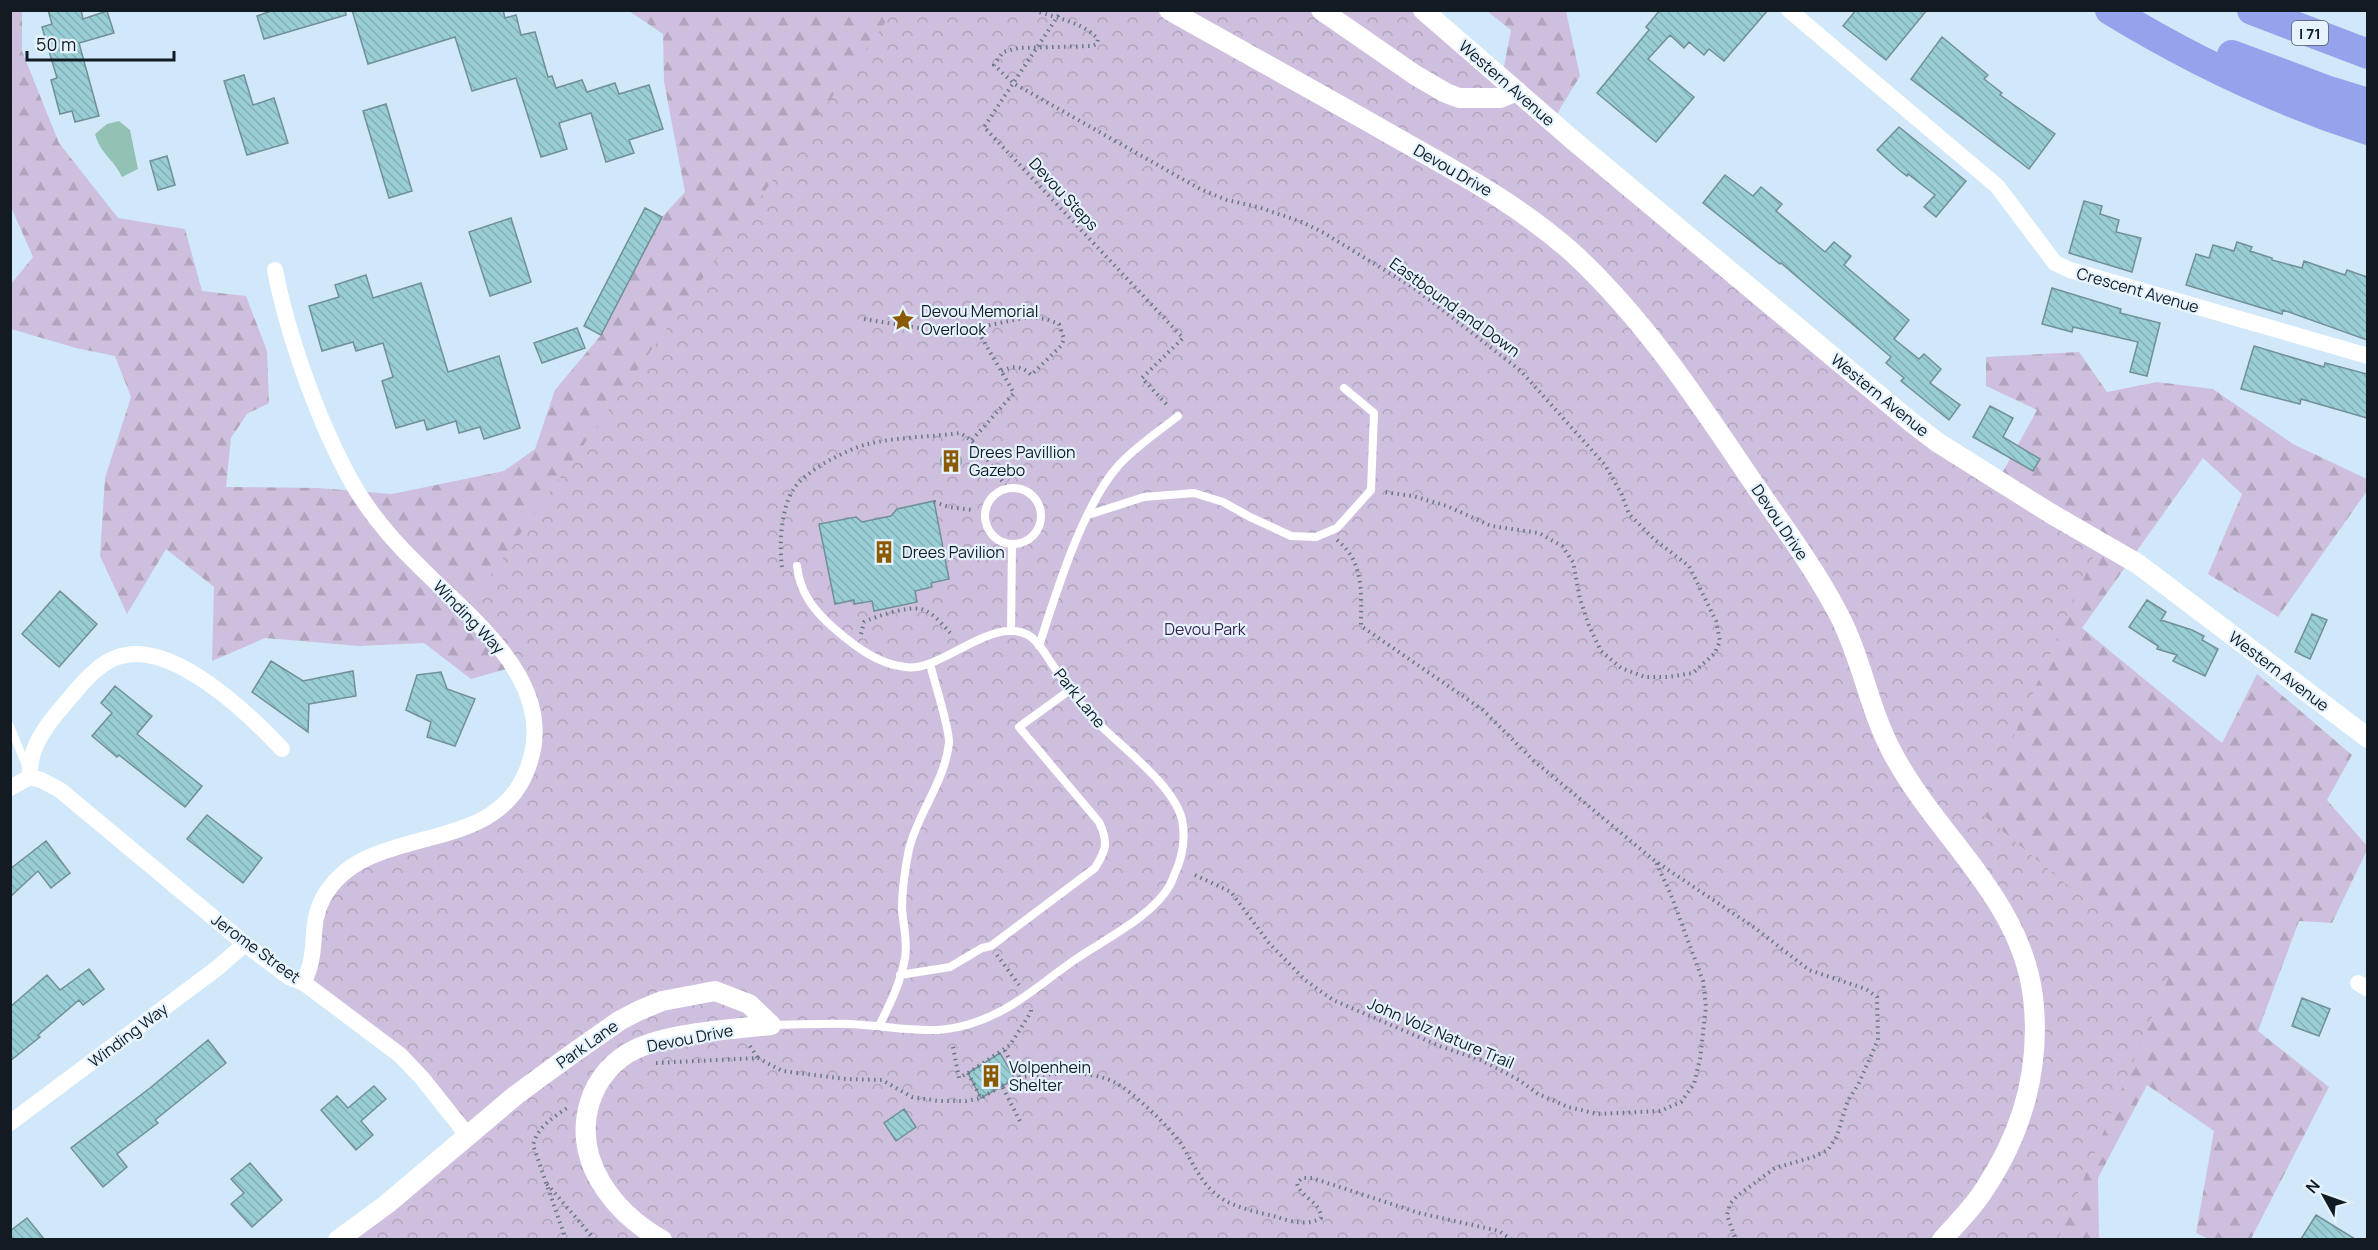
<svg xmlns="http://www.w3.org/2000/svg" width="2378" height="1250" viewBox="0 0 2378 1250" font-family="Manrope,sans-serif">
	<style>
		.forest { fill: url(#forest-firs) }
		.park { fill: url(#park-crowns) }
		.water { fill: #91c2b3 }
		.building { fill: url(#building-back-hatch); stroke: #719095; stroke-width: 1.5 }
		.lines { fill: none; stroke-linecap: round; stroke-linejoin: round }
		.path { stroke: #697884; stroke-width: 4; stroke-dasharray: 1.5 4.5; stroke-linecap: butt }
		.service { stroke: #fff; stroke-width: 8 }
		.minor { stroke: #fff; stroke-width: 16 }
		.tertiary { stroke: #fff; stroke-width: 20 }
		.motorway { stroke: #95a3ec; stroke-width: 30 }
		.labels { text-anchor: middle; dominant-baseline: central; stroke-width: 4.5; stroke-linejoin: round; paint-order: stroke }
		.shield { fill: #e5f3ff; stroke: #525c64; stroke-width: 1.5 }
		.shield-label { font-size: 15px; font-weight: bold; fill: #131b22 }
		.street-label { font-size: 16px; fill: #131b22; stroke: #e5f3ff }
		.poi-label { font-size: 16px; fill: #131b22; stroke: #e5f3ff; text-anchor: start }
		.park-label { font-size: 16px; fill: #3a1f4e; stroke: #e5f3ff }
	</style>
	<defs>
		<pattern id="forest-firs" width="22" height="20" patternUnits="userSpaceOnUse" patternTransform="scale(1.5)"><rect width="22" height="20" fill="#cfbfdf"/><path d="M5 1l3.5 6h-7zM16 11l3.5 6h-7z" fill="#b1a4bf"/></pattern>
		<pattern id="park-crowns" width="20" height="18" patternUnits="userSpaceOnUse" patternTransform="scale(1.5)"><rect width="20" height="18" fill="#cfbfdf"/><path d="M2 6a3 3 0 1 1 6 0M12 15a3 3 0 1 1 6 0" fill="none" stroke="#b1a4bf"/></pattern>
		<pattern id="building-back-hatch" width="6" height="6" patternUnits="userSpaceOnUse" patternTransform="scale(1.5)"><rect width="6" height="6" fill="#99ced7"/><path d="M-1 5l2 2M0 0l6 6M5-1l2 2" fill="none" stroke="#83b0b8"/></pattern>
	</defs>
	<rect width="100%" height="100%" fill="#d0e8fa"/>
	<path class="forest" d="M10,11H22V51L59,143L118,218L185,229L202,291L246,296L267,351L269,403L247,414L231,438L226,487L318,488L392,494L504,471L535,449L555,390L601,335L662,217L685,192L664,82L663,34L629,11H1141L1500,87L1511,30L1487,11H1566L1580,76L1546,132L1990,495L2037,410L1986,386V357L2079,352L2107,392L2157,382L2213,389L2293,444L2367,479V491L2278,617L2208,574L2242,494L2203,458L2082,628L2222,743L2257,674L2352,755L2327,800L2367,846V850L2332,923L2299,921L2258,1031L2329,1087L2251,1239H2209L2196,1233L2214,1131L2147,1085L2098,1178L2099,1239H1174L819,707L433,838L514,792L536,725L514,667L471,679L424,643L359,646L265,638L212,661L214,587L166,549L127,614L100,556L105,478L131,397L115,356L76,348L11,329V284L33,257L11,207Z"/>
	<path class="park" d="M894,10L1423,11L1911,422L2100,542L1980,812L2171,972L2058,1240L338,1239L468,1135L422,1078L304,983L313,925L347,870L498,808L532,753L529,697L465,611Z"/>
	<path class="water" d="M119,121L130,130L138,169L122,177C113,158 101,155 95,134L107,124Z"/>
	<path class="building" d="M48,10H81L83,19L107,11L114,33L79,43L99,116L75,122L72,111L60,114L51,80L57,78L42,27L52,24Z
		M274,10H345L346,15L264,39L257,16Z
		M352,10H503L505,18L516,15L521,35L535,32L548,77L552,76L556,88L582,80L587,92L615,83L619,94L649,85L663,129L629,140L634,153L606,162L591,113L559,123L567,149L541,157L516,78L472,91L455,37L368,64Z
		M1660,10H1768L1724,61L1709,49L1704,55L1689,42L1684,48L1670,35L1648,59L1694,97L1656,142L1597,93L1649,30L1646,27Z
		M1856,10H1927L1886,60L1843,26Z
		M1942,37L1988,75L1984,79L2002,93L2000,95L2055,134L2029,169L1911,79Z
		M244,75L253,105L274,98L288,143L247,155L224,81Z
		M386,104L412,191L389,198L363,111Z
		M1899,127L1966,181L1936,217L1924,207L1935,195L1908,174L1907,176L1899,170L1877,150Z
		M167,156L175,185L158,190L150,161Z
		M1725,175L1753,196L1761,187L1782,204L1776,211L1825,252L1834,242L1851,256L1844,265L1909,320L1894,339L1919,359L1924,354L1941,369L1930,383L1960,405L1949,420L1901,381L1904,378L1886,363L1891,357L1781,263L1780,264L1703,203Z
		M2084,201L2102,206L2100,214L2119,220L2116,232L2141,238L2132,272L2069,253Z
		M645,208L662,217L601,335L584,326Z
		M511,218L531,282L490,296L469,232Z
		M2237,242L2252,247L2250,251L2272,258V260L2302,268L2304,261L2345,275L2347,270L2367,277V340L2283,310L2282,314L2186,285L2196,254L2209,258L2213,245L2234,251Z
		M366,275L373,298L421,283L448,372L499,356L520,428L484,439L480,427L459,433L456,421L427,430L424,420L396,428L382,381L393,377L383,343L356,351L353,342L322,351L309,306L339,297L335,285Z
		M2052,288L2121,309L2120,313L2160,323L2147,376L2130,372L2138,342L2073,327L2072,332L2042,324Z
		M577,328L585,348L542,363L534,343Z
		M2254,346L2324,367L2325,363L2367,374V418L2301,399L2300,404L2241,389Z
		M1990,406L2013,418L2003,437L2040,459L2033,471L1973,437Z
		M941 461a10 10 0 1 1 20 0a10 10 0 1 1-20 0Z
		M934,501L949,579L931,583L932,587L915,591L917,602L874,611L872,601L854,604V600L835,604L819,524L856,517L862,522L891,516L897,509Z
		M60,591L97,624L59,667L22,634Z
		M2147,600L2166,612L2161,620L2192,630L2204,636L2202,640L2218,649L2205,676L2173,661L2177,655L2157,649L2158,646L2129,627Z
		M2312,614L2327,620L2310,659L2295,652Z
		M271,661L303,681L353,671L356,696L309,704L308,732L252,692Z
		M441,672L447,689L475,699L455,746L427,737L431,722L406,710L417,675Z
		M115,686L152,716L137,734L202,786L185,807L119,755L117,757L92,736L112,713L101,703Z
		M207,815L262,858L243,883L187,839Z
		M46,841L70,873L51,888L38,871L10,897V869Z
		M89,969L104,989L83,1005L79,1000L38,1035L40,1037L10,1061V1007L47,975L60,990Z
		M2302,998L2330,1009L2319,1036L2292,1026Z
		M208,1040L226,1063L155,1120L158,1123L117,1154L127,1167L103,1187L71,1148L150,1088Z
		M1000,1053L1015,1079L981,1098L968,1073Z
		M374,1086L386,1099L361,1121L373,1135L356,1150L321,1110L337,1096L348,1108Z
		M904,1109L916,1127L896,1141L884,1123Z
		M250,1163L282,1200L252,1227L231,1204L244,1193L231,1179Z
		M2316,1215L2355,1239H2301Z
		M27,1218L44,1239H10V1231Z"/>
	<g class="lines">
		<path class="path" d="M1034,10C1057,19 1081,21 1098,39L1097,44L1092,46L1018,48L1003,52L994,65L1013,83L1200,189L1227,200L1258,207L1302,222L1324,233L1414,288L1521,371L1605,465L1621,493L1629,514L1655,540L1689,566L1716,621L1720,641L1715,653L1693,673L1668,677H1645L1621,668L1601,651L1589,626L1580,599L1573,562L1562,546L1539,533L1491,526L1447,506L1413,496L1383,492
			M1062,10L984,127L1183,338L1142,378L1169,407
			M864,319L925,329L976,328L1028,317L1046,319L1059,324L1064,339L1061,346L1031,375C1021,365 1013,366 1001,371
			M972,440L1014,393L976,328
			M934,502L949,507L972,510
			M1337,540C1365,563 1361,594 1361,626L1483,710L1534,761L1655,861L1755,928L1809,970L1866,989L1877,997L1878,1040L1858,1085L1848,1100L1837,1136L1828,1150L1813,1157L1775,1168L1737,1196L1730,1204L1727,1215L1736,1240
			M782,567C779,545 781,509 793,490C803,472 847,449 868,444C897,437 930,437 960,433C983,445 991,470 1008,488
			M861,634L864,622C876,616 908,606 921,609C933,612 943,625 951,634
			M1195,875L1231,892L1269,943L1305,980L1333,1000L1442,1047L1481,1060L1519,1080L1538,1094L1568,1107L1598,1114L1660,1111L1681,1102L1694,1084L1700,1059L1706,1007L1703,981L1671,895L1656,862
			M997,955L1019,985
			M750,1046L758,1058
			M953,1047L959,1078L968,1073L981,1098
			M656,1063L758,1058L782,1071L846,1079L882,1080L912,1097L939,1101H966L981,1098L1002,1086L1022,1125
			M968,1073L1010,1045L1031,1012V1007
			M1019,1077C1050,1075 1085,1068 1114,1082C1133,1092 1169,1126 1181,1144C1193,1162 1200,1182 1217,1195C1233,1208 1258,1212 1277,1217C1292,1222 1308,1226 1321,1218C1321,1201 1300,1198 1297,1183L1302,1178H1312L1419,1213L1499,1231L1512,1240
			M1002,1086L1019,1077L1004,1049
			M547,1184L595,1240
			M566,1240L533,1145C538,1126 554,1117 570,1106"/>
		<path class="service" d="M985 516a28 28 0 1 1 56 0a28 28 0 1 1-56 0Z
			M1088,515L1144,497L1194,493L1223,502L1250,517L1291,536L1316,537L1337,528L1371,490L1374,413L1344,388
			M1011,631L1012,544
			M1039,646C1056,593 1082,507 1118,466C1135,447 1158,432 1178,416
			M10,726L27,768
			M900,975L950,967L982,948L991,946L1095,868C1106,850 1109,843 1099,822L1019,727L1070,690
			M771,1025C797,1025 823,1023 850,1024C910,1027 944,1042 1003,1010C1029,996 1051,976 1076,959C1105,939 1153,916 1170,885C1173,879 1175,872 1178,866C1183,852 1185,834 1182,819C1172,783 1122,748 1096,721C1080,705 1067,686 1054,667C1047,657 1039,641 1028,635C992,615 940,673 905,667C878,664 856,647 836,630C815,612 800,594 797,566
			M879,1026C890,1004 901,982 905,958C908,941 903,925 902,908C902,888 905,869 909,849C918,813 945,781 949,743C950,729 934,681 930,664"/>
		<path class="minor" d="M1789,10L1997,186L2055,263L2070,270L2368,356
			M275,270C288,337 320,427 354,486C372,517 396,544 421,568C477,624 567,690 523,779C483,858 365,822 323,898C311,921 316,938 311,961C310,968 306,976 304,983
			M30,777L41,780L60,790L245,944L289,977L304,983L400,1055L422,1078L468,1136
			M30,777C28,749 46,725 64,705C78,688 96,664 118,657C171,638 249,714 282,749
			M10,788L30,777
			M2358,983L2368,989
			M10,1123L216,969L245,944"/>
		<path class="tertiary" d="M1169,10C1247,54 1326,97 1404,142C1463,175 1523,208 1574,254C1644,319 1697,399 1750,478C1781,523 1814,567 1839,615C1862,659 1869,709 1892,752C1936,836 2021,898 2033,997C2041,1066 2023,1132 1984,1190C1973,1208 1956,1224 1942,1240
			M1321,10L1415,75L1446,93L1459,98H1500L1517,91
			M1423,10L1574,141L1911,422L1937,442L2050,513L2138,564L2368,738
			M338,1240L387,1204L516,1095L572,1054L619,1021L638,1011L662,1001L715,991L749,1004L771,1025
			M662,1240C613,1212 572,1160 590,1102C597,1079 614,1059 636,1049C669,1033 733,1029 771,1025"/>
		<path class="motorway" d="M2110,10C2190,59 2278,101 2368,130
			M2252,10L2368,54
			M2232,55L2326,90L2368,103"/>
	</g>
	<defs>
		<g id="sight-bare" transform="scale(1.8)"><path d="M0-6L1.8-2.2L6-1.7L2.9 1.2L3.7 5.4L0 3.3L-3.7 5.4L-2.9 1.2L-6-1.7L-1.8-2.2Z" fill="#895a00" stroke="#e5f3ff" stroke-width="2.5" paint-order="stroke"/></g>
		<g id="building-bare" transform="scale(1.8)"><path d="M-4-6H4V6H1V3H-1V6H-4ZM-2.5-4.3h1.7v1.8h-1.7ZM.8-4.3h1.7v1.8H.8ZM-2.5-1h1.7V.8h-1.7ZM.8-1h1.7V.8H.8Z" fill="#895a00" stroke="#e5f3ff" stroke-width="2.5" paint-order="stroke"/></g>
	</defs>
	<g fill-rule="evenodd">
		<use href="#sight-bare" x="903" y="320"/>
		<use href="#building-bare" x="951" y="461"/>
		<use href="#building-bare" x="884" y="552"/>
		<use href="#building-bare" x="991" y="1076"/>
	</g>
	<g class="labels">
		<rect class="shield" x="2292" y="21" width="36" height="24" rx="4.5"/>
		<g class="shield-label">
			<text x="2310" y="33">I 71</text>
		</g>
		<g class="street-label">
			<text transform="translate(1507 83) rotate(41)">Western Avenue</text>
			<text transform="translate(1453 170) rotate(30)">Devou Drive</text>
			<text transform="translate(1064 194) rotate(47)">Devou Steps</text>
			<text transform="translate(2138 290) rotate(16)">Crescent Avenue</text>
			<text transform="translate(1455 307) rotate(36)">Eastbound and Down</text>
			<text transform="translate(1880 395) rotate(39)">Western Avenue</text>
			<text transform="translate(1780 522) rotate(56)">Devou Drive</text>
			<text transform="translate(469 617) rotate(46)">Winding Way</text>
			<text transform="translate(2279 671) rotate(37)">Western Avenue</text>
			<text transform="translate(1080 698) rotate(51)">Park Lane</text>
			<text transform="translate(256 948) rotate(36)">Jerome Street</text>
			<text transform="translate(1441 1033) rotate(23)">John Volz Nature Trail</text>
			<text transform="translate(128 1035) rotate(-37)">Winding Way</text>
			<text transform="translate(690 1038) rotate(-11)">Devou Drive</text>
			<text transform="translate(587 1044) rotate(-35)">Park Lane</text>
		</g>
		<g class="poi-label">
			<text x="921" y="311">Devou Memorial<tspan x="921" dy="18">Overlook</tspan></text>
			<text x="969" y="452">Drees Pavillion<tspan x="969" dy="18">Gazebo</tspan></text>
			<text x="902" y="552">Drees Pavilion</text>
			<text x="1009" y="1067">Volpenhein<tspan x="1009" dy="18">Shelter</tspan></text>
		</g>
		<g class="park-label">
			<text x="1205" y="629">Devou Park</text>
		</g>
	</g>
	<rect width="2378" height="1250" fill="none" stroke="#131b22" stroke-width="24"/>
	<g transform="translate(2324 1196) rotate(310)" stroke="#e5f3ff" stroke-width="4.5" paint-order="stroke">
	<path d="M0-4.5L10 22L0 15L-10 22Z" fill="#131b22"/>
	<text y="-9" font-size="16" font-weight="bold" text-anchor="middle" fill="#131b22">N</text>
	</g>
	<path d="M27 51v9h147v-9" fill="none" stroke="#131b22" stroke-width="3"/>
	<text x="36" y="51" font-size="18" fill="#131b22" stroke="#e5f3ff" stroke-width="4.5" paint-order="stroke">50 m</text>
</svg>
